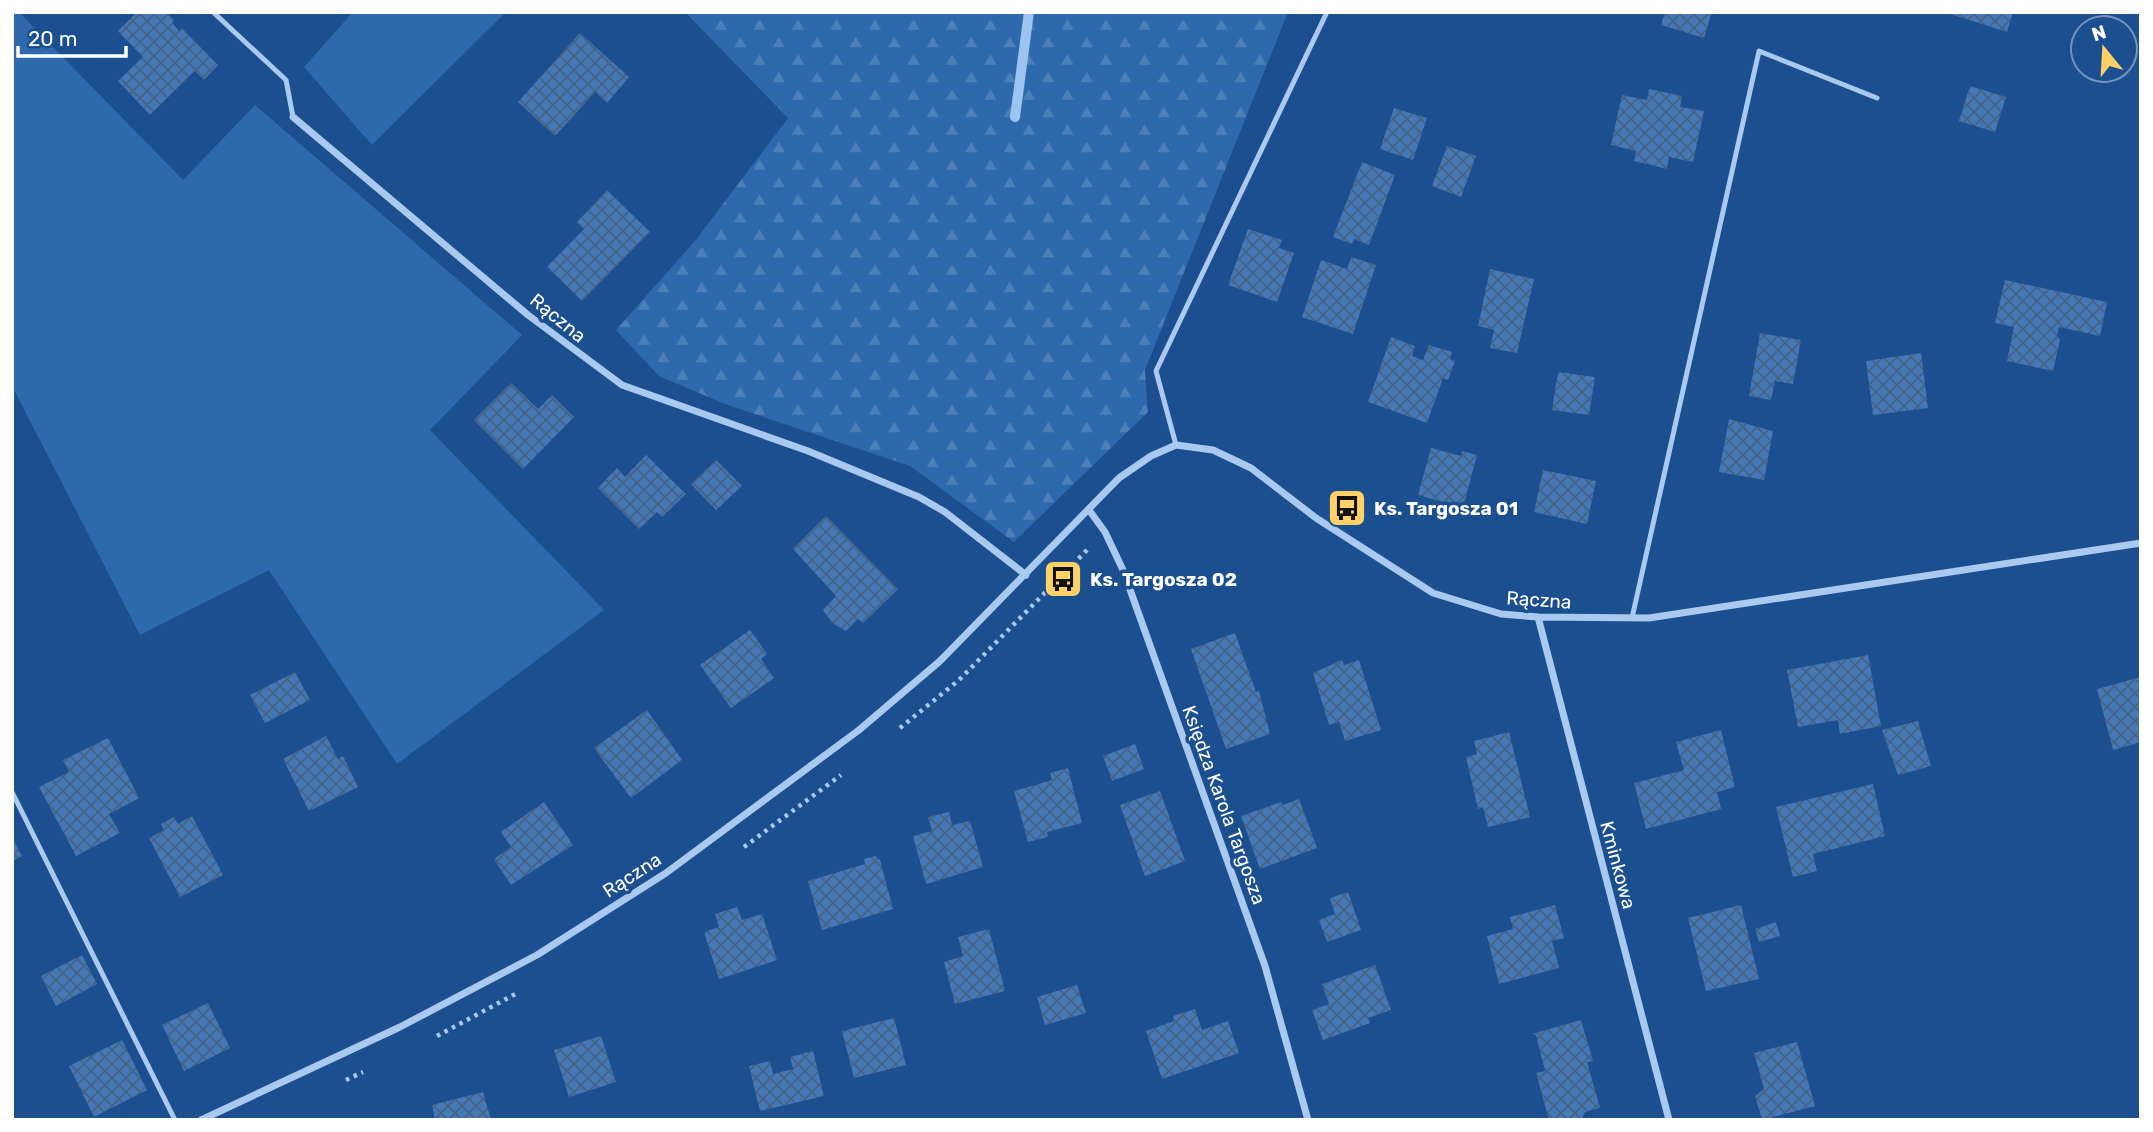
<svg xmlns="http://www.w3.org/2000/svg" width="2153" height="1132" viewBox="0 0 2153 1132" font-family="Rubik,sans-serif">
	<style>
		.green { fill: #2e69ad }
		.forest { fill: url(#forest-firs) }
		.lines { fill: none; stroke-linecap: round; stroke-linejoin: round }
		.stream { stroke: #9cc4f0; stroke-width: 10 }
		.building { fill: url(#building-cross-hatch) }
		.path { stroke: #a9c9ee; stroke-width: 4.5; stroke-dasharray: 3.5 5; stroke-linecap: butt }
		.service { stroke: #a9c9ee; stroke-width: 5 }
		.minor { stroke: #a9c9ee; stroke-width: 7 }
		.labels { text-anchor: middle; dominant-baseline: central; stroke-width: 7; stroke-linejoin: round; paint-order: stroke }
		.street-label { font-size: 19px; fill: #fff; stroke: #1b4f8f }
		.poi-label { font-size: 19px; font-weight: bold; fill: #fff; stroke: #1b4f8f; text-anchor: start }
	</style>
	<defs>
		<pattern id="forest-firs" width="22" height="20" patternUnits="userSpaceOnUse" patternTransform="scale(1.75)"><rect width="22" height="20" fill="#2e69ad"/><path d="M5 1l3.5 6h-7zM16 11l3.5 6h-7z" fill="#4d80b9"/></pattern>
		<pattern id="building-cross-hatch" width="8" height="8" patternUnits="userSpaceOnUse" patternTransform="scale(1.75)"><rect width="8" height="8" fill="#4478b7"/><path d="M0 0l8 8M0 8l8-8" fill="none" stroke="#486282"/></pattern>
	</defs>
	<rect width="100%" height="100%" fill="#1b4f8f"/>
	<path class="green" d="M12,12H19L183,180L255,105L522,335L430,430L604,610L397,764L269,570L140,635L12,386Z
		M353,12H506L372,145L304,67Z"/>
	<path class="forest" d="M685,12H1288L1145,370L1148,412L1014,542L910,466L725,404L659,376L616,330L695,241L788,118Z"/>
	<g class="lines">
		<path class="stream" d="M1015,117L1029,12"/>
	</g>
	<path class="building" d="M137,12H166L174,20L172,23L179,31L182,28L218,65L204,80L195,71L150,115L118,81L143,57L118,31Z
		M1665,12H1712L1704,38L1661,25Z
		M1944,12H2013L2007,32Z
		M580,33L629,77L607,103L595,92L555,136L518,102Z
		M1970,86L2006,97L1995,132L1959,121Z
		M1649,89L1682,96L1680,107L1704,111L1693,162L1669,157L1667,169L1634,161L1636,151L1611,145L1622,95L1647,100Z
		M1394,108L1427,118L1413,160L1380,149Z
		M1447,146L1476,156L1461,197L1432,186Z
		M1362,162L1395,175L1369,245L1354,239L1352,244L1333,237Z
		M607,190L650,232L582,301L547,267L584,229L577,222Z
		M1248,229L1282,240L1279,248L1294,253L1277,302L1228,285Z
		M1351,257L1376,265L1353,334L1302,317L1321,260L1347,269Z
		M1490,269L1534,279L1517,353L1490,348L1494,330L1478,326Z
		M2005,280L2107,302L2100,336L2059,327L2057,336L2060,340L2053,371L2007,361L2014,327L1995,323Z
		M1760,333L1801,340L1793,384L1775,381L1771,400L1749,396Z
		M1391,337L1415,346L1412,356L1423,360L1429,345L1452,352L1450,359L1455,361L1448,380L1443,378L1427,423L1368,402Z
		M1921,353L1928,408L1873,415L1866,361Z
		M1558,372L1595,377L1589,415L1552,410Z
		M511,383L538,409L552,395L574,417L523,469L474,420Z
		M1729,419L1773,431L1764,480L1719,472Z
		M1431,448L1461,456L1462,451L1477,455L1463,508L1418,495Z
		M646,455L686,494L662,517L657,512L639,529L598,488L617,468L625,477Z
		M716,460L742,486L716,510L691,484Z
		M1543,470L1596,481L1587,524L1534,512Z
		M826,516L898,589L863,623L858,619L846,631L832,623L823,610L836,596L793,549Z
		M750,630L767,654L761,659L774,678L731,708L700,665Z
		M1235,633L1256,692L1259,691L1270,734L1226,749L1191,649Z
		M1868,655L1881,726L1840,734L1838,720L1798,727L1787,670Z
		M1342,660L1344,665L1359,660L1381,730L1345,741L1339,722L1329,725L1313,673Z
		M295,672L310,700L265,723L250,695Z
		M2141,677V742L2113,750L2097,689Z
		M647,710L682,760L631,798L594,748Z
		M1918,721L1931,766L1898,775L1882,730Z
		M1721,730L1735,787L1717,792L1721,809L1646,829L1634,783L1684,770L1676,742Z
		M1509,732L1530,817L1488,827L1483,807L1478,809L1466,757L1477,754L1474,741Z
		M326,736L338,759L343,756L358,787L309,811L283,759Z
		M108,738L139,798L109,814L120,833L76,856L39,787L69,772L63,760Z
		M1135,744L1144,769L1112,781L1103,756Z
		M1068,768L1082,823L1047,832L1048,837L1028,842L1014,791L1052,780L1050,773Z
		M1873,784L1885,836L1813,854L1817,871L1793,877L1776,807Z
		M1160,791L1185,861L1145,876L1120,805Z
		M1299,799L1317,848L1260,869L1241,816L1281,802L1283,805Z
		M544,802L573,845L511,885L494,859L511,847L501,832Z
		M949,812L952,825L970,821L983,867L926,884L913,836L932,831L928,817Z
		M192,816L223,875L180,897L149,838L164,830L161,824L174,817L178,824Z
		M12,838L22,856L12,861Z
		M875,856L880,860L893,909L822,930L808,881L865,864L864,859Z
		M1348,892L1361,930L1327,942L1319,920L1335,914L1330,898Z
		M1555,905L1564,938L1552,941L1559,968L1499,984L1487,936L1513,929L1510,917Z
		M1741,905L1759,979L1706,991L1688,918Z
		M737,907L742,920L762,914L777,960L719,979L704,932L719,927L715,914Z
		M1776,922L1780,936L1759,942L1755,929Z
		M989,929L1005,991L955,1004L944,962L963,956L958,937Z
		M82,955L97,984L56,1006L41,976Z
		M1375,965L1391,1010L1368,1018L1370,1023L1323,1040L1312,1010L1329,1004L1322,984Z
		M1077,985L1086,1013L1045,1025L1037,997Z
		M208,1003L230,1048L184,1071L162,1025Z
		M1195,1009L1202,1030L1228,1021L1239,1053L1162,1079L1146,1031L1174,1021L1173,1016Z
		M894,1018L906,1065L854,1078L842,1031Z
		M1581,1020L1593,1061L1587,1062L1600,1108L1585,1112L1581,1120H1549L1536,1073L1545,1071L1536,1035L1532,1034Z
		M601,1036L616,1082L569,1097L554,1050Z
		M122,1040L147,1090L94,1117L69,1066Z
		M1797,1042L1815,1106L1762,1120L1755,1096L1764,1089L1754,1053Z
		M813,1051L824,1096L760,1111L749,1066L770,1061L773,1074L793,1069L790,1057Z
		M483,1092L491,1120H435L432,1105Z"/>
	<g class="lines">
		<path class="path" d="M900,728L959,680L1088,549
			M744,847L841,775
			M437,1036L519,992
			M346,1080L363,1072"/>
		<path class="service" d="M213,12L286,80L293,117
			M1176,445L1156,371L1327,12
			M1632,618L1759,51L1877,98
			M12,792L175,1120"/>
		<path class="minor" d="M293,117L528,315L622,385L808,451L919,497L945,512L1026,575
			M1089,510L1105,532L1123,570L1265,966L1308,1120
			M1538,617L1669,1120
			M201,1120L400,1027L537,955L666,873L859,730L940,661L1119,478L1151,456L1176,445L1213,450L1251,468L1316,518L1433,593L1501,614L1538,617L1649,618L2141,543"/>
	</g>
	<defs>
		<g id="bus-square" transform="scale(2.0125)"><rect x="-9" y="-9" width="18" height="18" rx="4" fill="#ffd166" stroke="#1b4f8f"/><path d="M-5-6H5V4H4V6H2V4H-2V6H-4V4H-5ZM-3.5-4V0h7V-4ZM-3.5 1.2v1.5H-2V1.2ZM2 1.2v1.5H3.5V1.2Z" fill="#111"/></g>
	</defs>
	<g fill-rule="evenodd">
		<use href="#bus-square" x="1347" y="508"/>
		<use href="#bus-square" x="1063" y="579"/>
	</g>
	<g class="labels">
		<g class="street-label">
			<text transform="translate(558 318) rotate(39)">Rączna</text>
			<text transform="translate(1539 600) rotate(4)">Rączna</text>
			<text transform="translate(1224 805) rotate(70)">Księdza Karola Targosza</text>
			<text transform="translate(1618 865) rotate(75)">Kminkowa</text>
			<text transform="translate(632 875) rotate(-33)">Rączna</text>
		</g>
		<g class="poi-label">
			<text x="1374" y="508">Ks. Targosza 01</text>
			<text x="1090" y="579">Ks. Targosza 02</text>
		</g>
	</g>
	<rect width="2153" height="1132" fill="none" stroke="#ffffff" stroke-width="28"/>
	<g transform="translate(2104 49) rotate(342)"><circle r="33" fill="#1b4f8f" stroke="#7695bc" stroke-width="2"/>
	<path d="M0-5L12 26L0 18L-12 26Z" fill="#ffd166"/>
	<text y="-10" font-size="19" font-weight="bold" text-anchor="middle" fill="#ffffff">N</text>
	</g>
	<path d="M18 46v10h108v-10" fill="none" stroke="#ffffff" stroke-width="3.5"/>
	<text x="28" y="46" font-size="21" fill="#ffffff" stroke="#1b4f8f" stroke-width="5" paint-order="stroke">20 m</text>
</svg>
